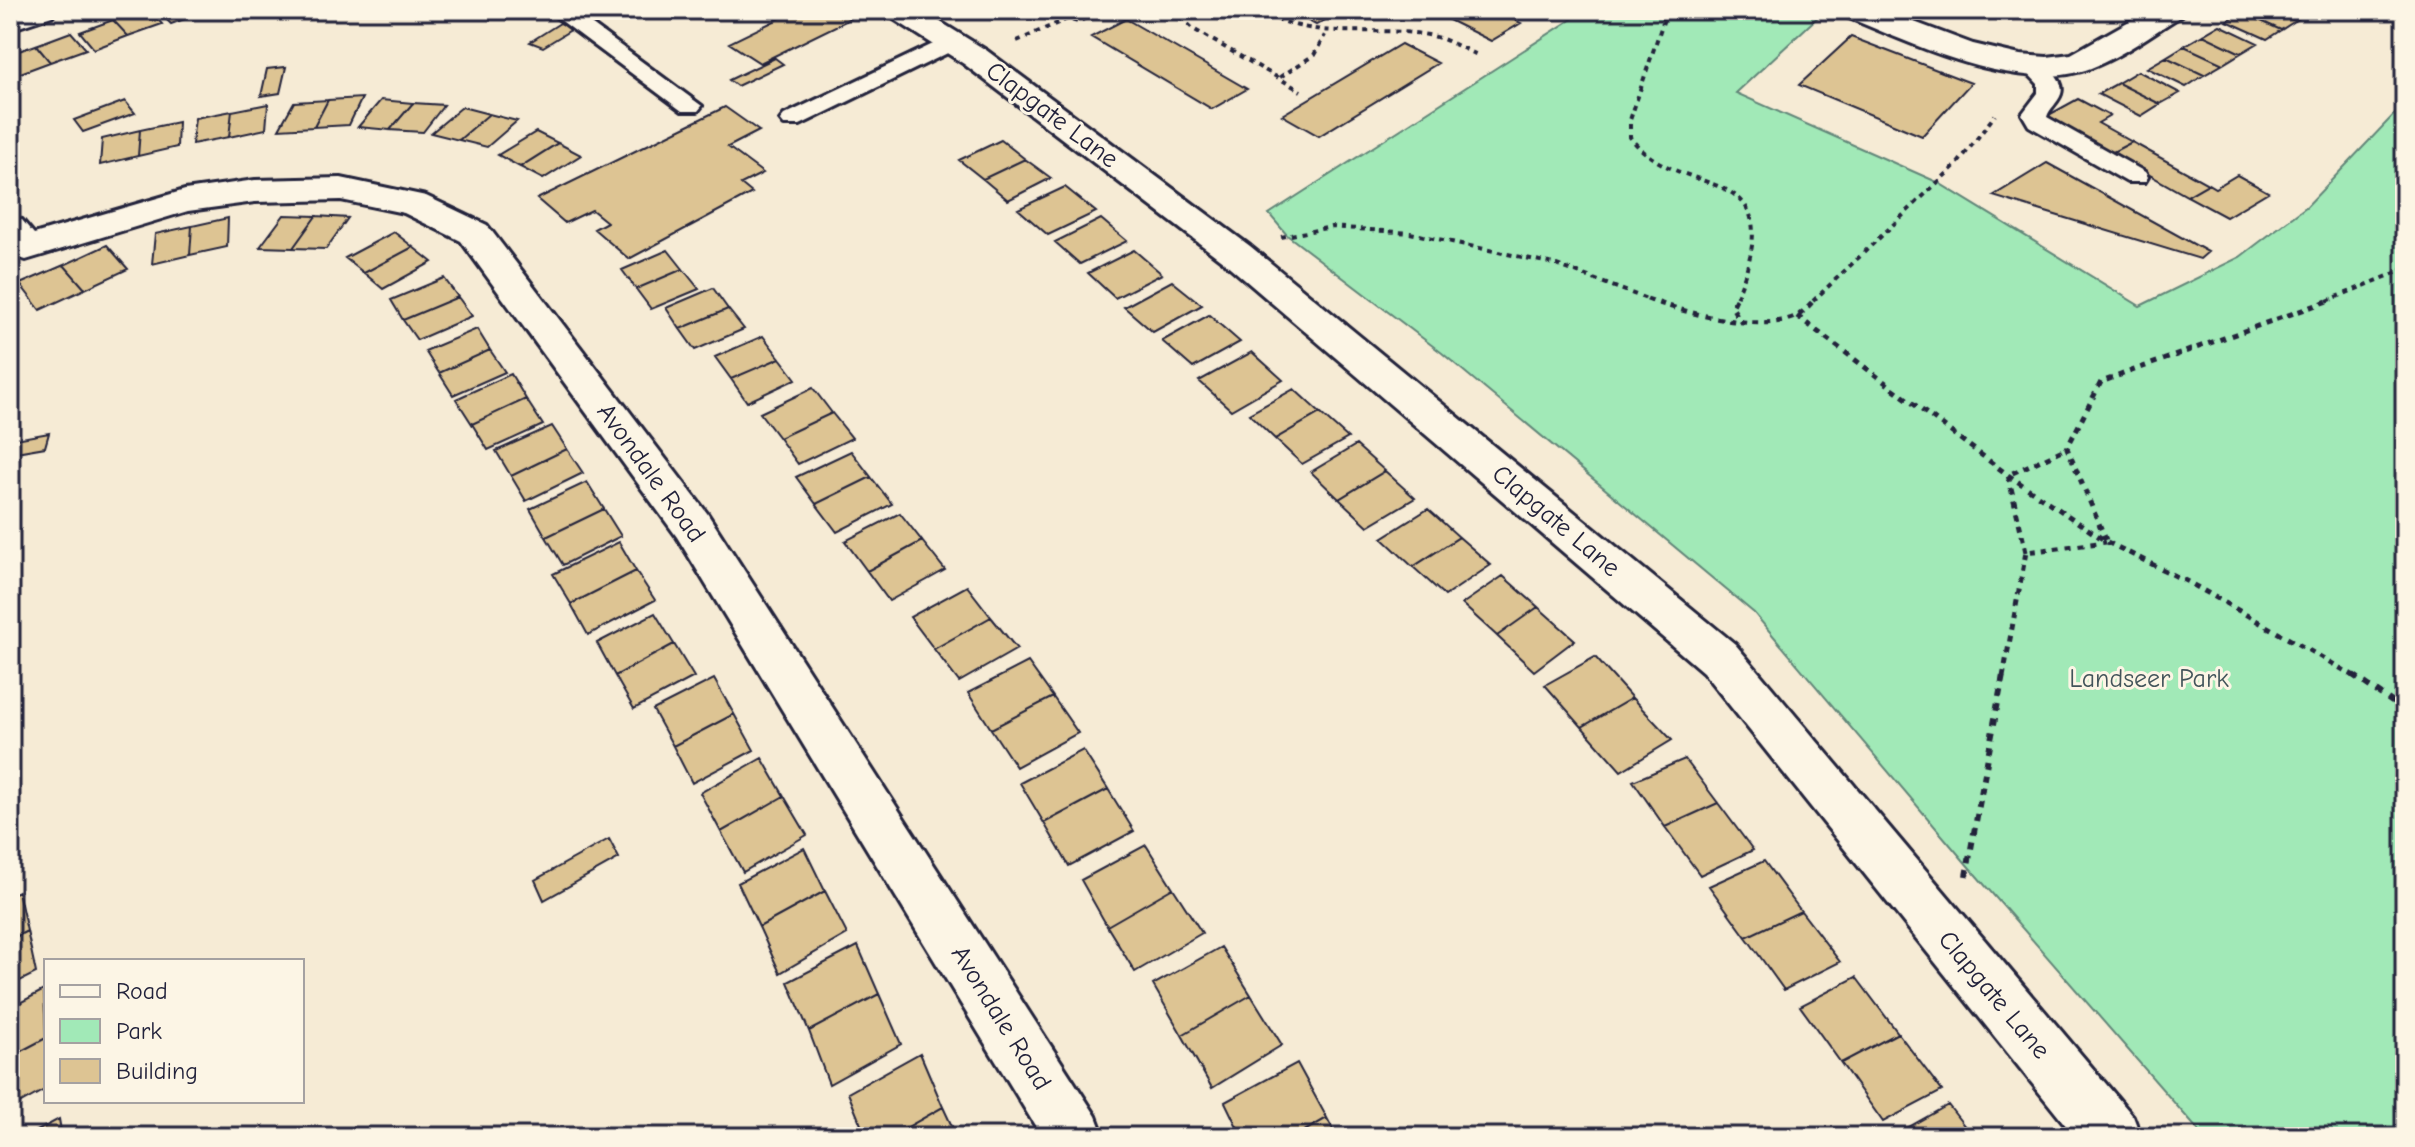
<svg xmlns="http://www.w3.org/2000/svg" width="2415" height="1147" viewBox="0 0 2415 1147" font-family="'Comic Neue',sans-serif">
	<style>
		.green { fill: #a1e9b7; stroke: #628679; stroke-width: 2 }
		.building { fill: #ddc493; stroke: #22223b; stroke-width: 2 }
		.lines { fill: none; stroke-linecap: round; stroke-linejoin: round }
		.lane-casing { stroke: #22223b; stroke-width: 6 }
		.street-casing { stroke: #22223b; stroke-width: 6 }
		.secondary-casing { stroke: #22223b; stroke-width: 6 }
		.path-far2 { stroke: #22223b; stroke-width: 4; stroke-dasharray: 5 5; stroke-linecap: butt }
		.path-far1 { stroke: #22223b; stroke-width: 5; stroke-dasharray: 6 6; stroke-linecap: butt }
		.path { stroke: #22223b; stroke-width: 6; stroke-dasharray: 7 7; stroke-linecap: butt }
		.lane { fill: #fcf5e5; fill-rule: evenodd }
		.street { fill: #fcf5e5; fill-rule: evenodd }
		.secondary { fill: #fcf5e5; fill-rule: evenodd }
		.labels { text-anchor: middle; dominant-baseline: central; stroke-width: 6; stroke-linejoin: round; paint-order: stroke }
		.street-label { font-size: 26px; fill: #22223b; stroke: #fcf5e5 }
		.park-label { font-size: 26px; fill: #42545a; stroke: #fcf5e5 }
	</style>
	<rect width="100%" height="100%" fill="#f6ebd5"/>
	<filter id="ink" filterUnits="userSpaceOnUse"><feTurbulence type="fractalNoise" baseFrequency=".0125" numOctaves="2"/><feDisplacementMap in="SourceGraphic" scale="16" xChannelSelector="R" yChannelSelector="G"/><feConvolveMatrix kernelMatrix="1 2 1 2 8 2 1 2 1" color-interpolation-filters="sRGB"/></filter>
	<g filter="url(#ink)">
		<path class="green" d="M1586,10H1814L1822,13L1736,93L1937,182L2140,306L2240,257L2307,206L2405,103V1137H2204L1969,867L1754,613L1442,353L1287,235L1269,214Z"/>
		<path class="building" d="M140,10H149L162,24L128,36L113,20Z
			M157,10H201L203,12L171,24Z
			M797,10H835L850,19L760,63L729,43Z
			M1288,10H1343L1316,25Z
			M1429,10H1494L1521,23L1491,41Z
			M2245,10H2270L2295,21L2281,30L2241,12Z
			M2270,10H2304L2309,12L2295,21Z
			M2241,12L2281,30L2267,39L2227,21Z
			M1126,19L1247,89L1212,109L1091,37Z
			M113,20L128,36L94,49L80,32Z
			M560,23L574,28L543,47L530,42Z
			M2220,25L2258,43L2241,53L2203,35Z
			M71,32L86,49L50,62L36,45Z
			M2203,35L2241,53L2223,64L2184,46Z
			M1851,37L1971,83L1922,136L1799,85Z
			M1401,44L1438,63L1319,136L1282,115Z
			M36,45L50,62L15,75L10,69V54Z
			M2184,46L2223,64L2204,75L2166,57Z
			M2166,57L2204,75L2186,87L2147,68Z
			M775,58L783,64L737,86L729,80Z
			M286,67L280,93L261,96L267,69Z
			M2138,71L2180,93L2160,104L2118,83Z
			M2118,83L2160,104L2141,116L2098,94Z
			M362,98L349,125L314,127L328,100Z
			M2078,99L2110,116L2098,123L2132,142L2111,153L2045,117Z
			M328,100L314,127L279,129L294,102Z
			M381,100L413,103L390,130L358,127Z
			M125,101L135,113L83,132L74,120Z
			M413,103L444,105L423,132L390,130Z
			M268,104L266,129L229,137L232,111Z
			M462,107L489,114L459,140L431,133Z
			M725,107L759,131L728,147L763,173L741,184L752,193L629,259L594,229L607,222L592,210L565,223L537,199Z
			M232,111L229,137L192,144L195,118Z
			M489,114L517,121L487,147L459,140Z
			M178,122L177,147L138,156L140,130Z
			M140,130L138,156L100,165L102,139Z
			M536,132L558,143L520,167L498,155Z
			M1001,140L1025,159L983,179L959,160Z
			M2132,142L2208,184L2187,196L2111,153Z
			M558,143L581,155L543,179L520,167Z
			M1025,159L1051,178L1008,200L983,179Z
			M2047,163L2208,252L2200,259L1993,196Z
			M2237,175L2268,192L2226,217L2187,196L2208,184L2215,188Z
			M1065,187L1096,212L1048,235L1018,209Z
			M284,215L316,216L293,248L260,247Z
			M316,216L348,218L326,249L293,248Z
			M228,218L227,247L190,255L192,226Z
			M1101,219L1127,241L1080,264L1055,242Z
			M192,226L190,255L152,264L155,234Z
			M394,232L413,247L364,273L345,258Z
			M107,245L128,269L85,289L64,265Z
			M413,247L432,262L383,289L364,273Z
			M668,250L683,269L636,289L622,270Z
			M1134,250L1162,274L1115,298L1088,273Z
			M64,265L85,289L40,310L20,284Z
			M683,269L699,289L651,309L636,289Z
			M444,278L458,297L403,320L391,300Z
			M1172,281L1202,305L1153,332L1124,307Z
			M713,288L728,309L680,329L666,308Z
			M458,297L472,316L417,340L403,320Z
			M728,309L744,329L695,350L680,329Z
			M1209,315L1240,342L1193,368L1162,341Z
			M477,329L490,350L439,373L425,351Z
			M763,336L780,358L731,379L715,357Z
			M490,350L505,372L453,395L439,373Z
			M1252,352L1283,380L1231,410L1199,381Z
			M780,358L796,379L747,402L731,379Z
			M511,374L526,399L472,424L456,399Z
			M813,388L832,413L779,438L760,413Z
			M1294,389L1320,413L1275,439L1249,414Z
			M526,399L543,425L488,450L472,424Z
			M832,413L852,438L798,464L779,438Z
			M1320,413L1348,438L1302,464L1275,439Z
			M552,426L567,449L511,476L496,451Z
			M49,433L45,447L10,453V440Z
			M1356,445L1385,471L1339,499L1311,472Z
			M567,449L583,473L526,501L511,476Z
			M851,451L871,477L816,504L796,477Z
			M1385,471L1415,498L1368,526L1339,499Z
			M871,477L892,504L837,532L816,504Z
			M587,482L604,509L546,537L530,509Z
			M604,509L621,536L563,565L546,537Z
			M1428,509L1459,537L1413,567L1382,538Z
			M900,513L922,541L867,571L845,541Z
			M1459,537L1491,565L1445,596L1413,567Z
			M922,541L945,570L889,601L867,571Z
			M619,542L636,571L571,604L553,574Z
			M636,571L655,600L588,635L571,604Z
			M1503,576L1538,607L1497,636L1462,604Z
			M967,586L991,617L934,649L910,617Z
			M1538,607L1575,640L1534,671L1497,636Z
			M655,613L674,644L615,676L597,643Z
			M991,617L1017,649L959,682L934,649Z
			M674,644L694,677L634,709L615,676Z
			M1595,657L1632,698L1582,727L1545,685Z
			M1028,662L1053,697L991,729L968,693Z
			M714,679L734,714L673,746L653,710Z
			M1053,697L1078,733L1016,767L991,729Z
			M1632,698L1672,740L1621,771L1582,727Z
			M734,714L754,750L692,783L673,746Z
			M1083,750L1108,789L1044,823L1020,783Z
			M762,758L784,796L721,832L700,793Z
			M1685,759L1718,803L1665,827L1633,781Z
			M1108,789L1134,831L1069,866L1044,823Z
			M784,796L807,835L743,872L721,832Z
			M1718,803L1753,850L1700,875L1665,827Z
			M609,839L619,858L544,900L535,880Z
			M1146,845L1173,888L1107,926L1081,880Z
			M804,848L825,891L759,927L738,883Z
			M1764,861L1801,911L1746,937L1709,886Z
			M1173,888L1202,933L1135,972L1107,926Z
			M18,891L27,931L10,940V895Z
			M825,891L847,934L780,973L759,927Z
			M1801,911L1840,962L1784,990L1746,937Z
			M27,931L36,973L10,986V940Z
			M858,946L879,994L809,1031L788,982Z
			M1221,947L1251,995L1182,1035L1153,985Z
			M1856,977L1898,1033L1841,1063L1800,1006Z
			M44,990L46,1038L10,1057V1008Z
			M879,994L901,1044L829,1084L809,1031Z
			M1251,995L1282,1045L1212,1088L1182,1035Z
			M1898,1033L1942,1091L1883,1122L1841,1063Z
			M46,1038V1089L10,1109V1057Z
			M920,1053L943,1107L890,1137H866L848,1093Z
			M1297,1063L1327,1118L1294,1137H1242L1225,1102Z
			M1948,1105L1973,1137H1891Z
			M943,1107L957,1137H890Z
			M1327,1118L1337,1137H1294Z
			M59,1119L62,1137H26Z"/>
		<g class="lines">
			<g class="lane-casing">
				<path id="lane" d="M547,10H572L702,106L698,111H682Z
					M952,35L960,37L963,42L960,47L800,125H784L780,120L784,115Z
					M2032,59C2044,62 2066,79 2061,94C2058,103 2049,109 2047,117L2145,172L2148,177L2145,182H2127L2029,126L2022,114L2038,93V84L2021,66L2024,61Z"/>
			</g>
			<g class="street-casing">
				<path id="street" d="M1840,10H1882L1973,44L2020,55L2047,57L2071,54L2149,10H2185L2181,16C2151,34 2123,56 2091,68C2018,96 1912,43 1844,16Z
					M341,178L426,196L487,225L707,513L1096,1116L1104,1137H1042L677,537L461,241L404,213L341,200L255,202L188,211L26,260L13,256L10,252V217L22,220L34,234L185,190L255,180Z"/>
			</g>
			<g class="secondary-casing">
				<path id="secondary" d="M56,10L52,16L10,30V11Z
					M885,10H921L986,50L1250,246L1735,644L2133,1116L2141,1137H2075L1703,672L1224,262L964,64L889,16Z"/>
			</g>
			<path class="path-far2" d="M1174,10L1193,29L1301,91
				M1258,10C1320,44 1364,24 1428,35C1446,38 1463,49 1480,56
				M1667,10L1630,120V137C1682,206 1797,153 1735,301
				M1017,41L1067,19L1078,22L1102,10
				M1280,77L1314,55L1325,35
				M1281,237L1331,227L1410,233L1554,264L1652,301
				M1813,301L1959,162L1995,115
				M2327,301L2405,269"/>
			<path class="path-far1" d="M1647,299C1684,312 1759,334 1797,316C1803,313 1810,304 1815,299
				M1736,299L1732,307L1741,322
				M1797,316L2008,475L2107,542L2190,583L2356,677
				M2106,540L2067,448L2101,382L2333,299
				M2026,552L2008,475L2067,448
				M2003,677L2026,552L2106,542"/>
			<path class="path" d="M2353,675L2405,711
				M1966,876L2003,675"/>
			<use href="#lane" class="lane"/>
			<use href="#street" class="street"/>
			<use href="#secondary" class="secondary"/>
		</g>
	</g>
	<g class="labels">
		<g class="street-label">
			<text transform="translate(1052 115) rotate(37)">Clapgate Lane</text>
			<text transform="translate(651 473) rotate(54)">Avondale Road</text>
			<text transform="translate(1556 521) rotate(40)">Clapgate Lane</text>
			<text transform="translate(1994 995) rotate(50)">Clapgate Lane</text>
			<text transform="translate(1001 1018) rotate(58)">Avondale Road</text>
		</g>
		<g class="park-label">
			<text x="2149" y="679">Landseer Park</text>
		</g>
	</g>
	<rect width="2415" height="1147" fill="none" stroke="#fcf5e5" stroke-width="40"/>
	<rect x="20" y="20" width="2375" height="1107" fill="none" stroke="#22223b" stroke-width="3" filter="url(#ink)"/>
	<rect x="44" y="959" width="260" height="144" fill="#fcf5e5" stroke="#a5a1a1" stroke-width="2"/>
	<rect x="60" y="985" width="40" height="12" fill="#fcf5e5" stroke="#a5a1a1" stroke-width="2"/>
	<text x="116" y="999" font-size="24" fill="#22223b">Road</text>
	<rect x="60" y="1019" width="40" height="24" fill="#a1e9b7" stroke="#a5a1a1" stroke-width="2"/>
	<text x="116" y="1039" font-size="24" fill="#22223b">Park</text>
	<rect x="60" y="1059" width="40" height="24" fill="#ddc493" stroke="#a5a1a1" stroke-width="2"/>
	<text x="116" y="1079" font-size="24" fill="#22223b">Building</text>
</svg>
